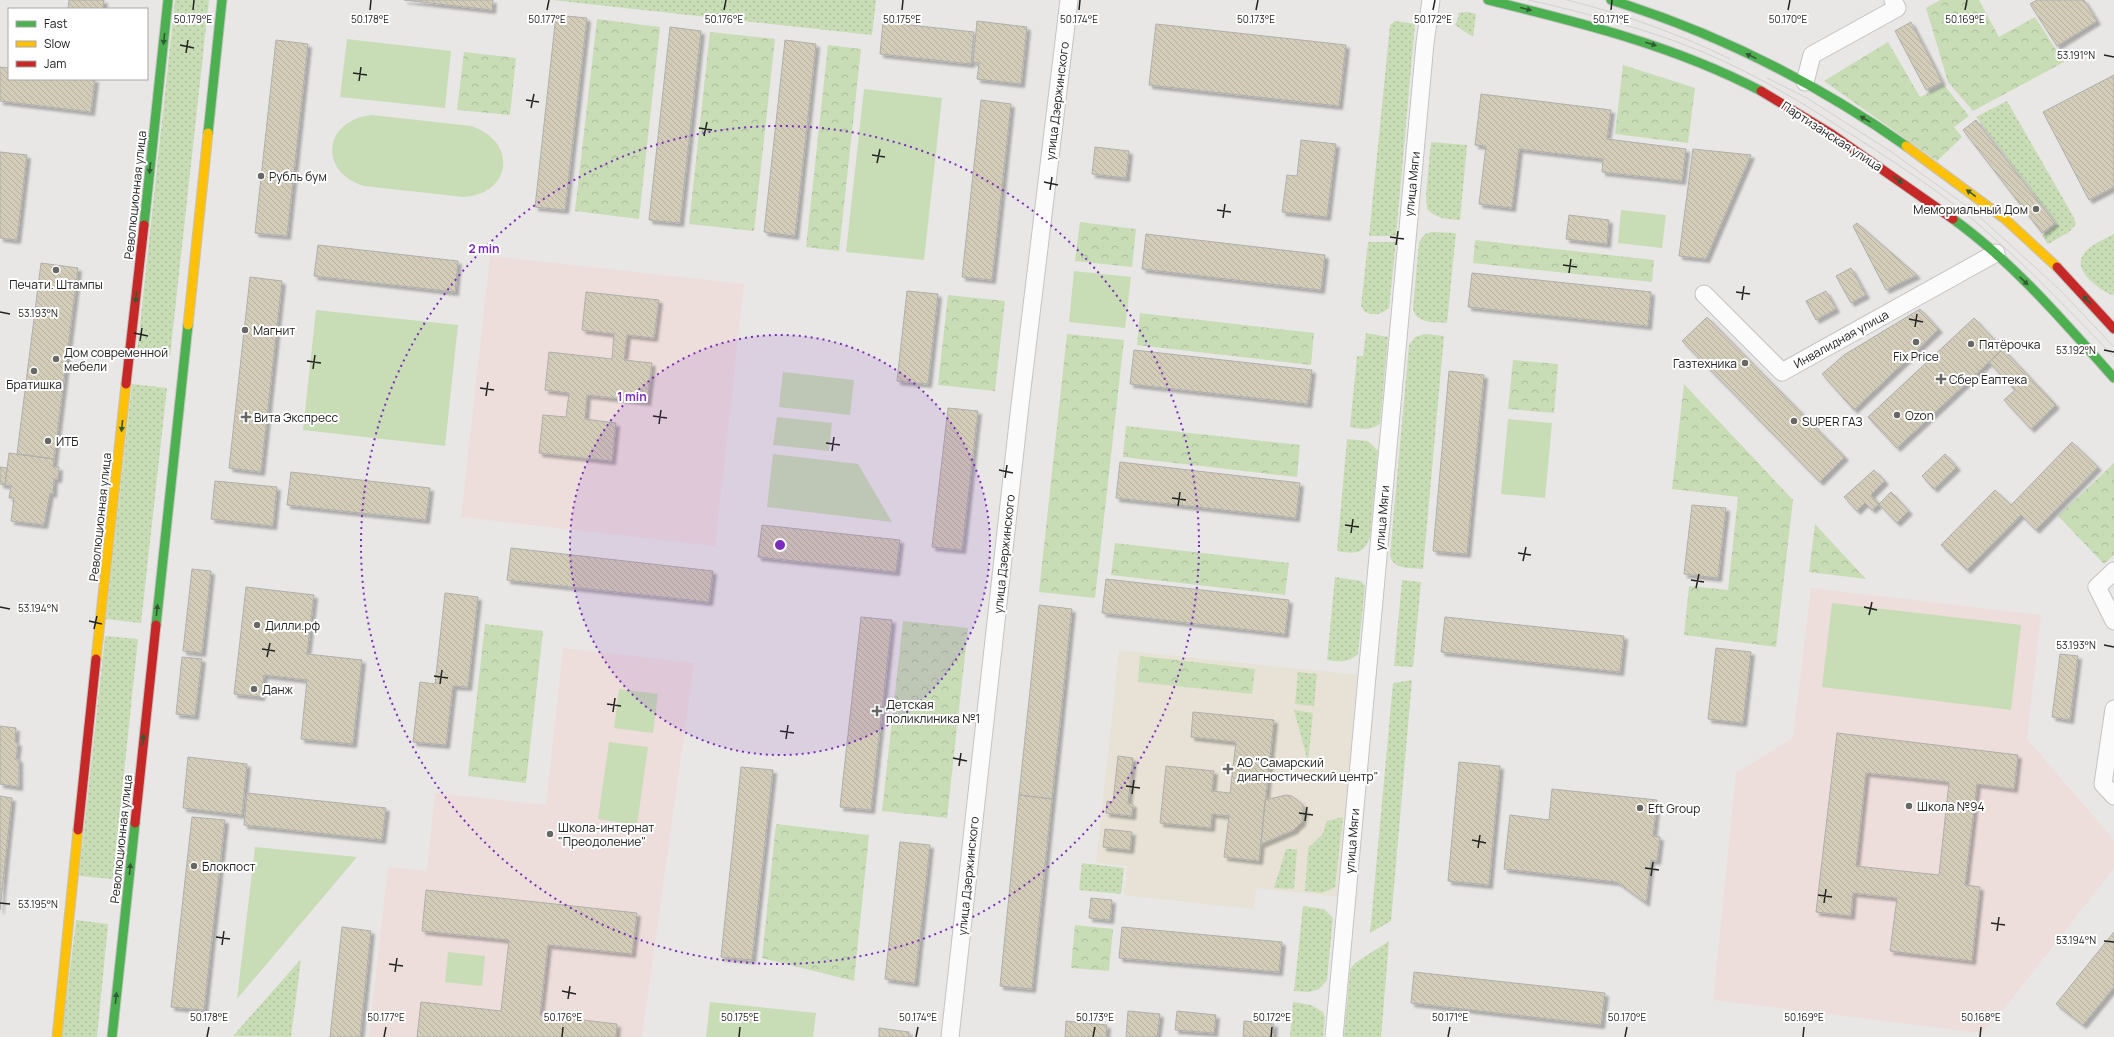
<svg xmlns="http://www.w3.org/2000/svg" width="2114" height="1037" viewBox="0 0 2114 1037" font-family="Manrope,sans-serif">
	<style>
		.education { fill: #eddedb }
		.medical { fill: #e7e2d5 }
		.grass { fill: url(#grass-dots) }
		.forest { fill: url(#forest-crowns) }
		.green { fill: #c8dcb6 }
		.building { fill: url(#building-back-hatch); stroke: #afafad; fill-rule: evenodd; filter: url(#shadow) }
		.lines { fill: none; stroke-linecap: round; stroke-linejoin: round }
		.street-casing { stroke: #c4c3c2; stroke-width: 19 }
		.fast-casing { stroke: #c4c3c2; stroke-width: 11 }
		.slow-casing { stroke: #c4c3c2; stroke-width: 11 }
		.jam-casing { stroke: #c4c3c2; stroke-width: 11 }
		.street { stroke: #fcfbfb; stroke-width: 17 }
		.fast { stroke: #4caf50; stroke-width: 9 }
		.slow { stroke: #ffc107; stroke-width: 9 }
		.jam { stroke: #c62828; stroke-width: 9 }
		.tram { stroke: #d1d1d0; stroke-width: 1 }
		.oneway { fill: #335a34 }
		.ticks { fill: none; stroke: #222221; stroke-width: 1.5 }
		.ring { fill: none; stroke: #7b2cbf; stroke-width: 2; stroke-dasharray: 2 4 }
		.poi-dot { fill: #676766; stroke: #fff; stroke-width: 1.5 }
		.labels { text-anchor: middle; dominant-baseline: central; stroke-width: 4; stroke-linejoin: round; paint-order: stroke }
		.street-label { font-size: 12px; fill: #222221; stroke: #fff }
		.poi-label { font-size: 12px; fill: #222221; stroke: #fff; text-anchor: start }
		.ticks-label { font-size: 10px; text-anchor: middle; fill: #222221; stroke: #fff; stroke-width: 4; stroke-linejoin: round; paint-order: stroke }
		.centre { fill: #7b2cbf; stroke: #fff; stroke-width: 2 }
		.ring-label { font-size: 12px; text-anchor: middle; font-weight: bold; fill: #7b2cbf; stroke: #fff; stroke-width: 4; stroke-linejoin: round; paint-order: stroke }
	</style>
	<defs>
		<pattern id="grass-dots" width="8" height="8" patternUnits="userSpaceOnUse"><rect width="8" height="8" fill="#c8dcb6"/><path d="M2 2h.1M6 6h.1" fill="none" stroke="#acbc9c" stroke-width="1.8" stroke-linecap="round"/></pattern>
		<pattern id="forest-crowns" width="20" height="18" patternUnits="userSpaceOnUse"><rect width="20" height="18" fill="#c8dcb6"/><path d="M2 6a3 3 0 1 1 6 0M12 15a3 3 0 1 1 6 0" fill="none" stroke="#acbc9c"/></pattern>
		<pattern id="building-back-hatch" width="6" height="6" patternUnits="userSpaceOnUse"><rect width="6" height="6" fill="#d3ccb8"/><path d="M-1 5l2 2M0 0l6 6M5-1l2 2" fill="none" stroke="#b5af9e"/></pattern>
		<filter id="shadow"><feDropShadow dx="3.5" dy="3.5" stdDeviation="1" flood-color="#0004"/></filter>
	</defs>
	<rect width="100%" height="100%" fill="#e8e7e5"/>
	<path class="education" d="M490,256L744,284L715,546L461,517Z
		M1811,588L2041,615L2027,739L2114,840V868L2011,1000L1982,1033L1713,1000L1736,773L1793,738Z
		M563,648L694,663L642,1037H369L388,867L427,871L435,793L546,805Z"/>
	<path class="medical" d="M1119,650L1357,675L1339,897L1256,888L1254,909L1124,895L1127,866L1096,863Z"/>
	<path class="grass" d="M175,0H209L170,356L137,352Z
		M552,0H876L872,35Z
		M1467,12L1476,14L1473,37L1455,25L1459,16L1458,13Z
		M1395,21L1415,24L1396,236H1369L1390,25Z
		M2007,101L2073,216L2076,224L2069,232L2048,244L2042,236L2057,224L1976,117Z
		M1431,142L1467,145L1460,220C1447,219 1436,219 1427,209L1426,194Z
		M1431,232L1456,233L1447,323C1435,322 1416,324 1413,309L1419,242L1425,234Z
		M2114,234V294L2112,295C2101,290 2096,286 2087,277C2068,255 2096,243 2114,234Z
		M1368,242H1396L1389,308C1380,315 1375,316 1365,312L1361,306Z
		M1366,333L1388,337L1380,424C1370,431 1362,429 1350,427L1357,356H1363Z
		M1425,334L1444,336L1423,569C1412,568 1392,570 1390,555L1409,345L1415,337Z
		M132,384L167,388L141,623L106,619Z
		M1347,439L1368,441L1378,451L1370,537C1364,555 1354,554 1337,551Z
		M1335,577L1361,581L1365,586L1358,654C1348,663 1339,662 1327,660Z
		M1402,580L1421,582L1413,667L1394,666Z
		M105,636L138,639L113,879L79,876Z
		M1298,672L1317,674L1314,706L1295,704Z
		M1412,680L1391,921L1370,933L1393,683Z
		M1294,710L1313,713L1308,762Z
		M1343,817L1335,887L1322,893L1305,891L1308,848L1322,835L1327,821Z
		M1286,849H1297L1294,889L1274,888Z
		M1082,863L1124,868L1121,894L1079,890Z
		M1303,906L1324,909L1333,918L1327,980L1319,989L1309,992L1294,991Z
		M76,920L108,924L97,1037H62Z
		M1389,941L1381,1037H1344L1350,969L1355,963Z
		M301,959L291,1037L233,1036Z
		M1293,1002L1311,1005L1323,1012L1325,1017L1323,1037H1290Z"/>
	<path class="forest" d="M1940,0H1979L1999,37L2035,17L2064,62L1973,111L1948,82L1926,8Z
		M597,19L660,27L639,219L575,211Z
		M710,32L775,39L754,231L689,224Z
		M1888,42L1920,97L1944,85L1969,116L1954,127L1962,137L1937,161L1824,81Z
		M828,45L861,49L839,251L806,247Z
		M464,52L516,58L510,115L457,110Z
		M1623,65L1695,88L1688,143L1615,134Z
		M1080,222L1136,229L1132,267L1075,261Z
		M1475,240L1654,260L1652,282L1473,263Z
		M948,295L1005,301L995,391L938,385Z
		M1140,313L1314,333L1311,365L1137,345Z
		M1067,334L1124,340L1095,598L1039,592Z
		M1513,360L1558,364L1554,413L1508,409Z
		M1684,384L1793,500L1776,647L1684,635L1689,586L1728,590L1738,497L1672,489Z
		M1126,426L1300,445L1297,477L1123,457Z
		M2114,463V555L2104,564L2058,516Z
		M1815,524L1866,579L1809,572Z
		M1115,543L1289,563L1285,595L1111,575Z
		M903,621L968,628L947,818L882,811Z
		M485,624L543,631L526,783L468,776Z
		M1140,656L1255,669L1252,694L1138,682Z
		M776,824L869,835L854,981L762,958Z
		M1075,925L1113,929L1109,971L1071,968Z"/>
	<path class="green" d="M347,39L451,51L445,108L340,97Z
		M864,89L942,98L924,260L846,252Z
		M372,115L471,126C518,141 512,194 464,197L364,186C318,172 323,120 372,115Z
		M1621,210L1666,215L1662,248L1618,243Z
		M1074,271L1131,277L1125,328L1069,322Z
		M316,310L458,325L445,446L303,430Z
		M783,372L854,380L850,415L779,407Z
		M777,417L832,423L829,451L773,445Z
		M1508,419L1552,423L1545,498L1501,494Z
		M773,454L858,464L892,522L767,507Z
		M1832,603L2021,625L2011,710L1822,687Z
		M619,689L658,694L653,733L614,728Z
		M609,742L648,747L637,825L598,819Z
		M255,847L357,857L237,999Z
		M448,952L485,956L482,986L445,982Z
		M710,1002L816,1013L813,1037H706Z"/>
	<path class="building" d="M69,0H104L103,9H68Z
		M404,0H493L492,10Z
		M2037,0H2084L2097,21L2057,46L2030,4Z
		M556,15L587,18L565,210L535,207Z
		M977,21L1027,27L1021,84L977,79L979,63L973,62Z
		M883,22L974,32L971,64L880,54Z
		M1911,22L1942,82L1926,90L1895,31Z
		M1156,24L1346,45L1339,106L1149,85Z
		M670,27L701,31L680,223L649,220Z
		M276,40L308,44L287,236L255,233Z
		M785,40L816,44L795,236L764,232Z
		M0,67L9,68V79H95L91,112L0,101Z
		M2114,75V187L2089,200L2043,112Z
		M1481,94L1611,110L1607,139L1686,149L1682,181L1602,172L1603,159L1519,149L1512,208L1479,204L1486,146L1475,145Z
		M981,100L1011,104L992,280L962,277Z
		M1976,120L2055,223L2042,233L1963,130Z
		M1301,140L1336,144L1327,217L1282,212L1287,175L1297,176Z
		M1095,147L1129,151L1126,178L1092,174Z
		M1693,149L1751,155L1706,259L1679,256Z
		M0,152L27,155L17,240L0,238Z
		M1569,215L1609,220L1607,244L1566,239Z
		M1857,223L1917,275L1886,290L1853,226Z
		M1146,234L1325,255L1321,290L1142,269Z
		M318,245L458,261L455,292L314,276Z
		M41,263L78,268L54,459L17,454Z
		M1851,268L1866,295L1851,303L1836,276Z
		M1472,273L1651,292L1648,326L1468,307Z
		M250,277L282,281L261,472L229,468Z
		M907,291L938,294L928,384L897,381Z
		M1826,291L1836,309L1816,320L1806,301Z
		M586,292L659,300L654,338L627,335L624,360L652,363L647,402L587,395L585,419L616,423L612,461L539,453L543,415L566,417L569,393L545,390L549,352L612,359L614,334L582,330Z
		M1920,309L1939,329L1854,410L1822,374L1844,355Z
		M1707,317L1845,457L1820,482L1682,341Z
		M1974,318L2003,349L1897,448L1868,417Z
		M2003,349L2056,405L2031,429L2004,400L2015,390L1989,362Z
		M1134,350L1312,370L1308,404L1130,384Z
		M1449,371L1484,375L1467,554L1433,551Z
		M948,408L978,411L962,550L932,547Z
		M2072,442L2098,467L2036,530L2021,515L1967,570L1941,545L1995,490L2011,505Z
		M9,453L54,459L53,467H59L58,479H54L53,494L50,493L44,525L11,521L14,498H9L11,486L5,485Z
		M1945,454L1957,467L1934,489L1922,476Z
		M1120,462L1300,483L1296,518L1116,498Z
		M0,467L7,468L5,485L0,484Z
		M1874,470L1885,481L1871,495L1879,504L1872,510L1865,503L1857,511L1844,497Z
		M291,472L430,488L426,520L287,505Z
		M215,481L277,487L273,526L211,519Z
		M1891,492L1909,511L1897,523L1879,504Z
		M1692,505L1726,508L1718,578L1684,574Z
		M762,525L900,540L896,572L758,557Z
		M511,548L713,571L709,602L507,580Z
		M192,569L211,571L202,653L183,651Z
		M1106,579L1289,600L1285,634L1102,613Z
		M246,587L314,595L307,654L362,660L353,744L301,739L307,680L264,675L261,697L234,694Z
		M445,593L478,597L468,687L453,686L446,745L413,742L420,682L435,684Z
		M1039,605L1072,609L1052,799L1019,795Z
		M861,617L892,620L871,810L840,807Z
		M1445,617L1624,636L1620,672L1441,652Z
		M1716,648L1751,652L1743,723L1708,719Z
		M2060,654L2078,656L2070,720L2052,717Z
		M182,657L202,659L195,716L176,714Z
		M1193,712L1274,720L1259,861L1224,857L1229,816L1212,814L1211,828L1160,823L1166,766L1214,771L1212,791L1230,793L1236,742L1191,737Z
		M0,726L16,728L15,742L18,743L16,759H19V787L0,784Z
		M1837,733L2018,755L2014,789L1977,784L1965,885L1980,887L1972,961L1890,951L1897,898L1853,893L1851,916L1816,912ZM1866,773L1949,782L1939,875L1856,866Z
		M1118,756L1133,758L1128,803L1133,804L1132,816L1106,813L1107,801L1113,802Z
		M188,757L247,764L242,815L183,808Z
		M1459,762L1500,766L1489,885L1448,881Z
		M741,767L773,770L752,960L721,957Z
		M1552,789L1657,800L1653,836L1660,837L1657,861L1651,860L1646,903L1617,882L1504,869L1510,815L1549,820Z
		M247,793L386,808L382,840L244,825Z
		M1019,795L1052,799L1032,989L1000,986Z
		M1286,795L1292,796L1302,804L1304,810L1302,822L1294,830L1261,844L1265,800Z
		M0,796L12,798L0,910Z
		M192,817L225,820L204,1010L171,1007Z
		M1105,829L1132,832L1130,850L1103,847Z
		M900,842L930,845L915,983L885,979Z
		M426,890L637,913L632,954L548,945L540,1015L617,1024L616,1037H417L421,1002L501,1011L509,940L422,931Z
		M1091,898L1112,900L1110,920L1089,918Z
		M342,927L371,931L360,1037H330Z
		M1122,927L1282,942L1279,972L1119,958Z
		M2114,932V987L2083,1025L2056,1004Z
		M1414,972L1605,993L1601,1025L1411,1003Z
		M1128,1011L1160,1014L1157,1037H1126Z
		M1177,1011L1216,1015L1214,1033L1175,1030Z
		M1066,1021L1107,1025L1106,1037H1065Z
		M1244,1021L1274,1024L1273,1037H1243Z
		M879,1028L909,1032V1037H879Z"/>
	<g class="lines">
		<g class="street-casing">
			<path id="street" d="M1805,82L1812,55L1897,8L1893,0
				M1704,294L1782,372L1996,253
				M2114,571L2097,587L2114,621
				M2114,709L2103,784L2114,796
				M950,1037L1020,405L1069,0
				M1334,1037L1425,43L1431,0"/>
		</g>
		<g class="fast-casing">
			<path id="fast" d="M1488,0C1582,23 1675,46 1761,91
				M1611,0C1717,33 1815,82 1906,146
				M208,133L222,0
				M1953,219C2014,263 2064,322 2114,378
				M144,225L168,0
				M156,625L188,325
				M112,1037L135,823"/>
		</g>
		<g class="slow-casing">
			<path id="slow" d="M1906,146L2005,219L2057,267
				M188,325L208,133
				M96,659L126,384
				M57,1037L78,830"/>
		</g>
		<g class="jam-casing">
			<path id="jam" d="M1761,91L1830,133L1953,219
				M2057,267L2114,329
				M126,384L144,225
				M135,823L156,625
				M78,830L96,659"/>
		</g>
		<use href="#street" class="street"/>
		<use href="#fast" class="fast"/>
		<use href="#slow" class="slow"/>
		<use href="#jam" class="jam"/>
		<path class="tram" d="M1529,0C1581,12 1631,25 1680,43C1737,64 1791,95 1841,128C1885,156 1931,185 1971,218C2022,261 2068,309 2114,357
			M1567,0C1623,14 1677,33 1730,59
			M1767,78L1807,98L1890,151L1972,210L2060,290L2114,347"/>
	</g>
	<defs><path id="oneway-solid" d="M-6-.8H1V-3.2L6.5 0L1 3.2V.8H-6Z"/></defs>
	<g class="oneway">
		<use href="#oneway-solid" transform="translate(1526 9) rotate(14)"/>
		<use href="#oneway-solid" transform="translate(164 39) rotate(96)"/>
		<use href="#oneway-solid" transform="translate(1651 44) rotate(18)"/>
		<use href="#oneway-solid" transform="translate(1751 56) rotate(-154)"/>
		<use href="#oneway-solid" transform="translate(1865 119) rotate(-149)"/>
		<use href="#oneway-solid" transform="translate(150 168) rotate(96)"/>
		<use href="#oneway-solid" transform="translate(1898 180) rotate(36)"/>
		<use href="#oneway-solid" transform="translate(1971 193) rotate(-144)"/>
		<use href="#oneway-solid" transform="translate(2024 281) rotate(44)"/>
		<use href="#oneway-solid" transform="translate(136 297) rotate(96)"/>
		<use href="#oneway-solid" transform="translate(2087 300) rotate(-134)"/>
		<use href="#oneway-solid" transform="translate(122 426) rotate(96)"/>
		<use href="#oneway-solid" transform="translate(157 610) rotate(-84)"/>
		<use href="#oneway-solid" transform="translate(143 740) rotate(-84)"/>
		<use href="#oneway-solid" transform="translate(130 869) rotate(-84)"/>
		<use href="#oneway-solid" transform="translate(116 998) rotate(-84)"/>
	</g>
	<path class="ticks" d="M193,10L194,0M370,10L371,0M547,10L549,0M724,10L726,0M902,10L903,0M1079,10L1080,0M1256,10L1258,0M1433,10L1435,0M1611,10L1612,0M1788,10L1790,0M1965,10L1967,0M180,45L194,48M186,53L188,40M2104,55L2114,57M353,73L367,75M359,81L361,67M526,100L539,102M531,108L534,94M699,128L712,130M704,136L707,122M872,155L885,157M877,163L880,149M1044,182L1058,185M1050,190L1052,177M1217,210L1231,212M1223,218L1225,204M1390,237L1404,239M1396,245L1398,231M1563,265L1577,267M1569,273L1571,259M1736,292L1750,294M1742,300L1744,286M0,312L10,314M1909,319L1923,322M1915,327L1917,314M134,333L148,336M140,341L142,328M2104,350L2114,352M307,361L321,363M313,369L315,355M480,388L494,390M486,396L488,382M653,416L667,418M659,424L661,410M826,443L840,445M832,451L834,437M999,470L1013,473M1005,478L1007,465M1172,498L1186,500M1178,506L1180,492M1345,525L1359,527M1351,533L1353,519M1518,553L1531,555M1523,561L1526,547M1691,580L1704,582M1696,588L1699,574M0,607L10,609M1864,607L1877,610M1869,615L1872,602M89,621L102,624M94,629L97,616M2104,645L2114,647M262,649L275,651M267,657L270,643M434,676L448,678M440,684L442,670M607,704L621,706M613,712L615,698M780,731L794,733M786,739L788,725M953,758L967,761M959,766L961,753M1126,786L1140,788M1132,794L1134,780M1299,813L1313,815M1305,821L1307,807M1472,840L1486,843M1478,848L1480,835M1645,868L1659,870M1651,876L1653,862M1818,895L1832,897M0,903L10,904M1824,903L1826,889M1991,923L2005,925M1997,931L1999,917M216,937L230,939M2104,941L2114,942M222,945L224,931M389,964L403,966M395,972L397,958M562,991L576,994M568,999L570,986M207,1037L209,1027M384,1037L386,1027M562,1037L563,1027M739,1037L740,1027M916,1037L918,1027M1093,1037L1095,1027M1271,1037L1272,1027M1448,1037L1450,1027M1625,1037L1627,1027M1803,1037L1804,1027M1980,1037L1981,1027"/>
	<circle cx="780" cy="545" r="210" fill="#7b2cbf" fill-opacity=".12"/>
	<g class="ring">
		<circle cx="780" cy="545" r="210"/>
		<circle cx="780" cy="545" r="419"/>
	</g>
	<g class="poi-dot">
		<circle cx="261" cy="176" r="4"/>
		<circle cx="2036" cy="209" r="4"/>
		<circle cx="56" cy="270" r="4"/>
		<circle cx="245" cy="330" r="4"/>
		<circle cx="1916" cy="342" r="4"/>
		<circle cx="1971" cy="344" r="4"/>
		<circle cx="56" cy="359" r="4"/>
		<circle cx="1745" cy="363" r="4"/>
		<circle cx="34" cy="371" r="4"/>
		<path d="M1939 373h4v4h4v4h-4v4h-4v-4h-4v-4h4z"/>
		<circle cx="1897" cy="415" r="4"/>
		<path d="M244 411h4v4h4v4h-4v4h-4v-4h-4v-4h4z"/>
		<circle cx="1794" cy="421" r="4"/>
		<circle cx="48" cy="441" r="4"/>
		<circle cx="257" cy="625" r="4"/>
		<circle cx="254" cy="689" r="4"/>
		<path d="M875 705h4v4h4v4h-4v4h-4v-4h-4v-4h4z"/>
		<path d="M1226 763h4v4h4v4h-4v4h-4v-4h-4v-4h4z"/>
		<circle cx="1909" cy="806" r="4"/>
		<circle cx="1640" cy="808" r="4"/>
		<circle cx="550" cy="834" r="4"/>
		<circle cx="194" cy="866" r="4"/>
	</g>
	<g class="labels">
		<g class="street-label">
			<text transform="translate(1057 101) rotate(-83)">улица Дзержинского</text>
			<text transform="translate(1832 136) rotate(33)">Партизанская улица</text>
			<text transform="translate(1412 184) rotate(-84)">улица Мяги</text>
			<text transform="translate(135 195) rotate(-84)">Революционная улица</text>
			<text transform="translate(1841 339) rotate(-29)">Инвалидная улица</text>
			<text transform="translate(100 517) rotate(-84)">Революционная улица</text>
			<text transform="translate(1382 518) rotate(-85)">улица Мяги</text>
			<text transform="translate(1004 554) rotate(-84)">улица Дзержинского</text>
			<text transform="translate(121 839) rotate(-84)">Революционная улица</text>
			<text transform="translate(1352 841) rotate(-85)">улица Мяги</text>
			<text transform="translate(968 876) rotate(-84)">улица Дзержинского</text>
		</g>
		<g class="poi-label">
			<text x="269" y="176">Рубль бум</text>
			<text x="2028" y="209" text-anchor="end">Мемориальный Дом</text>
			<text x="56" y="284" text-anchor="middle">Печати. Штампы</text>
			<text x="253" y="330">Магнит</text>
			<text x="1979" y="344">Пятёрочка</text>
			<text x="64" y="352">Дом современной<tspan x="64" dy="14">мебели</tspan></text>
			<text x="1916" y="356" text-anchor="middle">Fix Price</text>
			<text x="1737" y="363" text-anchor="end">Газтехника</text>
			<text x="1949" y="379">Сбер Еаптека</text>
			<text x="34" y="384" text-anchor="middle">Братишка</text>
			<text x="1905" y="415">Ozon</text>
			<text x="254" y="417">Вита Экспресс</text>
			<text x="1802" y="421">SUPER ГАЗ</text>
			<text x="56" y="441">ИТБ</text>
			<text x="265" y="625">Дилли.рф</text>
			<text x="262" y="689">Данж</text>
			<text x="886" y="704">Детская<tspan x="886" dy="14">поликлиника №1</tspan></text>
			<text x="1237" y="762">АО "Самарский<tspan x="1237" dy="14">диагностический центр"</tspan></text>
			<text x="1917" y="806">Школа №94</text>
			<text x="1648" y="808">Eft Group</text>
			<text x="558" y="827">Школа-интернат<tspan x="558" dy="14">"Преодоление"</tspan></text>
			<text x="202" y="866">Блокпост</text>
		</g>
	</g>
	<g class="ticks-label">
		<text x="193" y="23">50.179°E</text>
		<text x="370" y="23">50.178°E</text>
		<text x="547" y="23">50.177°E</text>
		<text x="724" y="23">50.176°E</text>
		<text x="902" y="23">50.175°E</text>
		<text x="1079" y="23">50.174°E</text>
		<text x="1256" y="23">50.173°E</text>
		<text x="1433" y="23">50.172°E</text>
		<text x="1611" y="23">50.171°E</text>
		<text x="1788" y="23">50.170°E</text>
		<text x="1965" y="23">50.169°E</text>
		<text x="2076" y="59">53.191°N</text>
		<text x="38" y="317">53.193°N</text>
		<text x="2076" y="354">53.192°N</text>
		<text x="38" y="612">53.194°N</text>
		<text x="2076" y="649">53.193°N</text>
		<text x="38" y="908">53.195°N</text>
		<text x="2076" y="944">53.194°N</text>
		<text x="209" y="1021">50.178°E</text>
		<text x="386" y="1021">50.177°E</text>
		<text x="563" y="1021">50.176°E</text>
		<text x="740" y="1021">50.175°E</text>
		<text x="918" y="1021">50.174°E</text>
		<text x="1095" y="1021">50.173°E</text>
		<text x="1272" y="1021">50.172°E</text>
		<text x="1450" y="1021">50.171°E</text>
		<text x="1627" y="1021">50.170°E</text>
		<text x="1804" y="1021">50.169°E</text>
		<text x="1981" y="1021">50.168°E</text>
	</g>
	<circle cx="780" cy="545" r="6" class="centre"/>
	<g class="ring-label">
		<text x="484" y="253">2 min</text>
		<text x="632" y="401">1 min</text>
	</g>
	<rect x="8" y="8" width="140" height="72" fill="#ffffff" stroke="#a7a7a6"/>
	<rect x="16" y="21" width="20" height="6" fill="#4caf50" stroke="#a7a7a6"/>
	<text x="44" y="28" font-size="12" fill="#222221">Fast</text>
	<rect x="16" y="41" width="20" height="6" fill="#ffc107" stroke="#a7a7a6"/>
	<text x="44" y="48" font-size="12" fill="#222221">Slow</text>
	<rect x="16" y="61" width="20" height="6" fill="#c62828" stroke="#a7a7a6"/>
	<text x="44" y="68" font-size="12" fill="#222221">Jam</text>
</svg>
